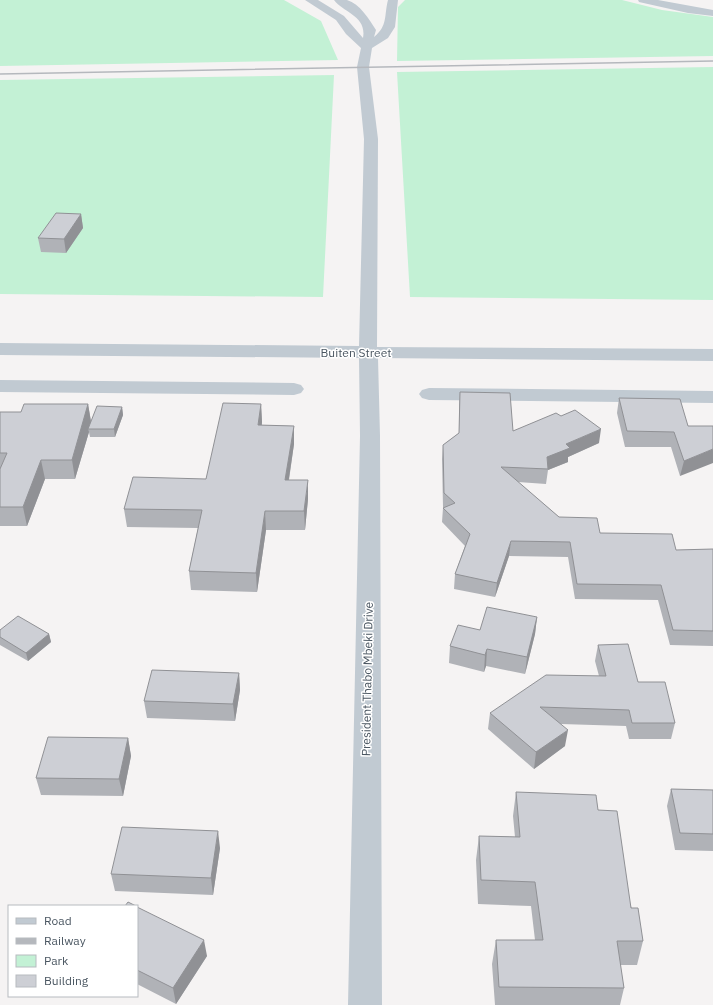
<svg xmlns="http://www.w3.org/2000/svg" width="713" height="1005" viewBox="0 0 713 1005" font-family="'IBM Plex Sans',sans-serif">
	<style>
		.green { fill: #c3f1d5 }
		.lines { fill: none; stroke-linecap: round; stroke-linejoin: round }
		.minor { fill: #c1cad2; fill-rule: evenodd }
		.rail { stroke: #b5b8bd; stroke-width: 1.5 }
		.wall { fill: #b0b2b7 }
		.shaded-wall { fill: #909195 }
		.building { fill: #cdcfd5; stroke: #909195 }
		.labels { text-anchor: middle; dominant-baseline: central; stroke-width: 3; stroke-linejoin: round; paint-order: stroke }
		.street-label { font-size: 12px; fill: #4a5661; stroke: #fff }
	</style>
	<rect width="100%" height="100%" fill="#f5f3f3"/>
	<path class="green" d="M0,0H284L321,21L338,60L0,66Z
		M405,0H622L662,10L713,17V56L397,61L398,7Z
		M713,67V300L410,297L397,72Z
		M334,75L323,297L0,294V80Z"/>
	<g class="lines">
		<path class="minor" d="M305,0H318L344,16L363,38C367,16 344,13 334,0C337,0 343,0 347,0C360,4 369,19 376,30L374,37C388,26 384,15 388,0H398L395,27L388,38L372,48L369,67L378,139L377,347L713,349V361L378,358L380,436L382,1005H348L360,436L359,358L0,355V343L359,346L364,139L357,67L361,48L346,34L336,20Z
			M638,0H658L713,10V16L688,13L639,2Z
			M0,380L294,383L301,385L304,389L301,393L294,395L0,392Z
			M429,388L713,391V403L429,400L422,398L419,394L422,390Z"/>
		<path class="rail" d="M0,74L713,61"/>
	</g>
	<path class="wall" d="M81,214L83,228L66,253L41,252L38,238Z
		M460,392L513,431L599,443L568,457V462L548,470L546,484L518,482L559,517L600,533L676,550L713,549V646L670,645L658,600L575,599L568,557L509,556L495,597L454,589L455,574L465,546L442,522L443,508H444L443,507L442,459L443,445L459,433V406Z
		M619,398L688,426H713L680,476L671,447H625L617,413Z
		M88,404L91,421L122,407L123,415L115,437H90L89,432L75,479H45L27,526H0V412H21Z
		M261,404L262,422V425L294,426V444L289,480L308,499L305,530H266L257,592L191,590L189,571L198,528L127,527L124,509L206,479Z
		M537,617L535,634L525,674L486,666L484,672L449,663L450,646Z
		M0,630L49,634L51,642L28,661L0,645Z
		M598,645L638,682L675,723L671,739H629L626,726L561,724L565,746L534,769L488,729L490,713L599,676L595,661Z
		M239,673L240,690L235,721L147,718L144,701Z
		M128,738L131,756L123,796L41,795L36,778Z
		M671,789L713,790V851L675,850L667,806Z
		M516,792L598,810L643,941L637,965H620L624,988L620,1005H495L492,964L496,940H535L531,906L478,904L476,860L479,836L515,837L513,816Z
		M220,848L213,895L115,891L111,874Z
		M137,907L207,956L176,1004L137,984Z"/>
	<path class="shaded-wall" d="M81,214L83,228L66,253L64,239Z
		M88,404L91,422L88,429L89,432L75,479L72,460Z
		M261,404L262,422L259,443L258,425Z
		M122,407L123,415L115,437L114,429Z
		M294,426V444L286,498L285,480Z
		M601,429L599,443L568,457V462L548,470L547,457L566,444Z
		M713,449V463L680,476L684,461Z
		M41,460L45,479L27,526L23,507Z
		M308,480V499L305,530L304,511Z
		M265,511L266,530L257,592L256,573Z
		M511,541L509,556L495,597L497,583Z
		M537,617L535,634L525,674L527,657Z
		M49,634L51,642L28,661L26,653Z
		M487,649L486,666L484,672L485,655Z
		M239,673L240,690L235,721L233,704Z
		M568,730L565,746L534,769L536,752Z
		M128,738L131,756L123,796L119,779Z
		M218,831L220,848L213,895L211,878Z
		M204,940L207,956L176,1004L173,988Z"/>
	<path class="building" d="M56,213L81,214L64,239L38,238Z
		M460,392L510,393L513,431L556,413L561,416L575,410L601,429L566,444L570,448L547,457L548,469L501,467L559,517L597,518L600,533L672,534L676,550L713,549V631L673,630L661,585L577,584L570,542L511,541L497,583L455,574L470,534L443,508L455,503L444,493L443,445L459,433Z
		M619,398L680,399L688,426H713V449L684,461L674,432L627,431Z
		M223,403L261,404L258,425L294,426L285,480H308L304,511H265L256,573L189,571L202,510L124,509L133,477L206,479Z
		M24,404H88L72,460H41L23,507H0V469L7,453H0V412H21Z
		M97,406L122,407L114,429H88Z
		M487,607L537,617L527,657L487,649L485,655L450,646L458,625L480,630Z
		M18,616L49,634L26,653L0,637V630Z
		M628,644L638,682H665L675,723H632L629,710L540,707L568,730L536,752L490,713L546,675L606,676L598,645Z
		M152,670L239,673L233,704L144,701Z
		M48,737L128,738L119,779L36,778Z
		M671,789L713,790V834L680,833Z
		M516,792L596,795L598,810L617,811L631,908H638L643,941H617L624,988L499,987L496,940H543L535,882L481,880L479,836L520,837Z
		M122,827L218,831L211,878L111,874Z
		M128,902L136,906H125Z
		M137,907L204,940L173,988L137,970Z"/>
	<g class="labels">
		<g class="street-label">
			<text x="356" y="352">Buiten Street</text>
			<text transform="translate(367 679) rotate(-89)">President Thabo Mbeki Drive</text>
		</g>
	</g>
	<rect x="8" y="905" width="130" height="92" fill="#ffffff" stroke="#b7bbc0"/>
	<rect x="16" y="918" width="20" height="6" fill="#c1cad2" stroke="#b7bbc0"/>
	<text x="44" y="925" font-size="12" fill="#4a5661">Road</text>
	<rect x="16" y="938" width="20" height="6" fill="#b5b8bd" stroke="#b7bbc0"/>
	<text x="44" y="945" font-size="12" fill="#4a5661">Railway</text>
	<rect x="16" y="955" width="20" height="12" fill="#c3f1d5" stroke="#b7bbc0"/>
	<text x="44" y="965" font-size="12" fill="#4a5661">Park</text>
	<rect x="16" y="975" width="20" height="12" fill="#cdcfd5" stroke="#b7bbc0"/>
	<text x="44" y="985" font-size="12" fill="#4a5661">Building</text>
</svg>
